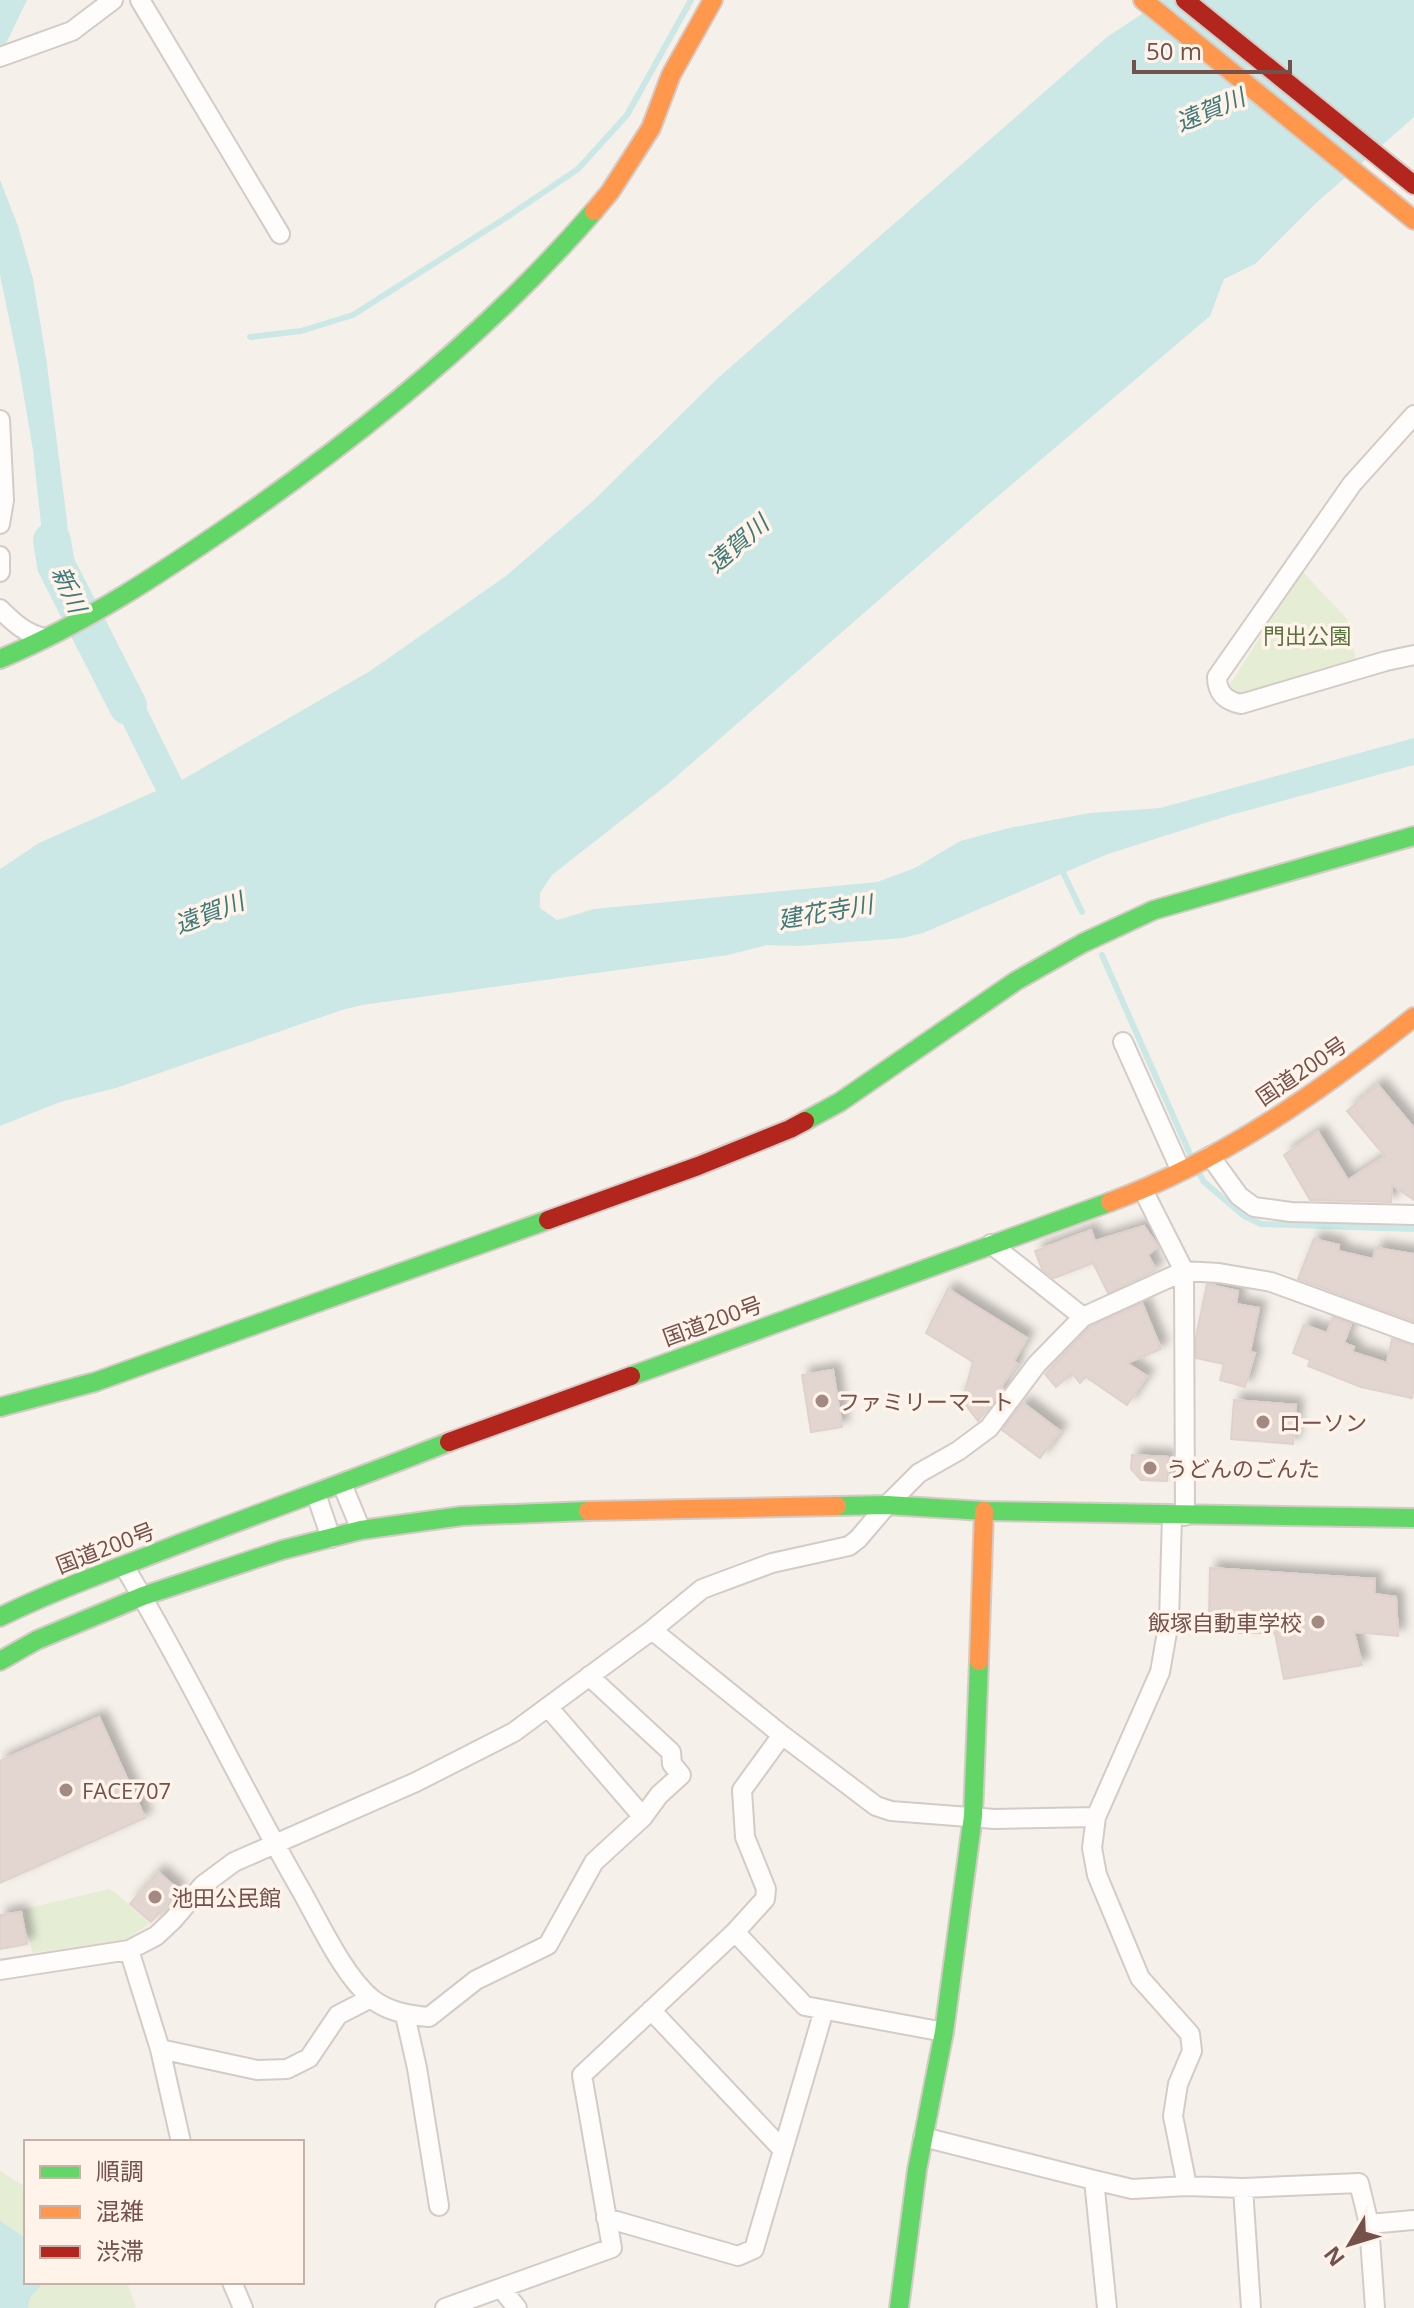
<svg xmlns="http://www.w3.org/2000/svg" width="1414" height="2308" viewBox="0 0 1414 2308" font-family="'Open Sans','Noto Sans JP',sans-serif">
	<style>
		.green { fill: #e6edd5 }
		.water { fill: #cbe8e6 }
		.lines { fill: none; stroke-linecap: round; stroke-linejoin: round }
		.stream { stroke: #cbe8e6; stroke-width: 6 }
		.river { stroke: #cbe8e6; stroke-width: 38 }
		.building { fill: #e3d6d1; stroke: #dfd2cc; stroke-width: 2; filter: url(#shadow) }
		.street-casing { stroke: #d4cbc7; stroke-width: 22 }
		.fast-casing { stroke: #d5cbc6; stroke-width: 22 }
		.slow-casing { stroke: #d5cbc6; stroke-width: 22 }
		.jam-casing { stroke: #d5cbc6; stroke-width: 22 }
		.street { stroke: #fefdfc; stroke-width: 18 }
		.fast { stroke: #63d668; stroke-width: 18 }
		.slow { stroke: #ff974d; stroke-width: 18 }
		.jam { stroke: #b3261e; stroke-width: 18 }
		.poi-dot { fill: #a28982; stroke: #fff3ea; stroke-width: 3 }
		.labels { text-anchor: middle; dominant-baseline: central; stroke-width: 7; stroke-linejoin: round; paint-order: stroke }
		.park-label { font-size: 22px; fill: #58743f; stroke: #fff3ea }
		.street-label { font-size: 22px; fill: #74514a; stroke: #fff3ea }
		.poi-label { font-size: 22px; fill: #74514a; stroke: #fff3ea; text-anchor: start }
		.water-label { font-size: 24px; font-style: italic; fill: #3e7a79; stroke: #fff3ea }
	</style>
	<defs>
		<filter id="shadow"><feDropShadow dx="7" dy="-7" stdDeviation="4" flood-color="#0004"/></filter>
	</defs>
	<rect width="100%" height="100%" fill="#f6f0ea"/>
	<path class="green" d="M1302,571L1347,619L1356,660L1244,697L1235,694L1229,686Z
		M109,1889L117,1894L150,1924L125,1940L32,1953L24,1909Z
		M0,2171L26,2187V2282H127L136,2308H0Z"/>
	<path class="water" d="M0,0H27L0,56Z
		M1163,0H1414V117L1315,204L1255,264L1224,279L1210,316L983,509L668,784L552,875L540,893V908L557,920L594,909L877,882L915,868L960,841L1009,828L1090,813L1160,808L1414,738V765L1227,816L1108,854L923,933L903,938L798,946L767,945L728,955L362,1005L342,1010L116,1088L60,1102L0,1126V869L39,843L156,791L93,664L118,651L182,780L370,671L506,576L593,501L718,378L1107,37Z
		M0,180L18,226L33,279L46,357L67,521L68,534L57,536L72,586L56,592L46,570L33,450L18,362L0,275Z
		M0,2221L26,2238V2282H44L30,2298L28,2308H0Z"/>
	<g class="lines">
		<path class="stream" d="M250,337L301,331L353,315L504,219L578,169L627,115L691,0
			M1061,868L1082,912
			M1102,955L1190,1154
			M1200,1175L1204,1182L1244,1216L1261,1224L1414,1229"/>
		<path class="river" d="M52,541L56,565L128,706"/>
	</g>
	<path class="building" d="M1378,1085L1414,1128V1200L1392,1185L1391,1202L1310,1200L1284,1155L1318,1132L1348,1180L1385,1156L1347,1111Z
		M1144,1226L1158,1246L1148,1255L1156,1270L1108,1293L1093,1263L1054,1278L1042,1269L1035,1251L1091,1230L1095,1241Z
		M1314,1239L1339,1245L1338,1251L1373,1259L1376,1248L1414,1254V1321L1298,1279Z
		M1207,1284L1238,1291L1236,1304L1259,1308L1250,1352L1255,1353L1245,1387L1220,1380L1224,1364L1196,1358V1337Z
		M948,1289L1027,1338L1014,1361L1017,1364L1001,1387L1003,1389L978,1421L959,1396L965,1391L973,1362L926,1333Z
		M1142,1303L1161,1349L1127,1363L1147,1376L1127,1405L1086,1377L1080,1383L1072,1373L1056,1387L1045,1374L1090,1327Z
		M1333,1317L1351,1324L1344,1343L1354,1347L1352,1352L1387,1363L1392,1339L1414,1346V1386L1412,1398L1361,1387L1308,1366L1310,1360L1293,1353L1304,1325L1327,1333Z
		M833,1370L842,1427L811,1432L802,1375Z
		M1234,1400L1296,1405L1293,1444L1231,1439Z
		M1023,1403L1060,1431L1040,1458L1002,1430Z
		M1132,1455L1168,1457L1167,1481L1141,1480L1131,1469Z
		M1210,1568L1375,1579L1374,1594L1396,1597L1398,1636L1354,1632L1362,1665L1284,1679L1275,1633H1239V1621L1231,1624L1232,1615H1209Z
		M99,1717L145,1818L0,1883V1761Z
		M158,1872L179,1890L151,1922L130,1904Z
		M21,1912L27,1944L0,1949V1915Z"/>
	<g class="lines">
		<g class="street-casing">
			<path id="street" d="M140,0L280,234
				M0,57L72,31L113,0
				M1414,415L1352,484L1217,677C1217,693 1226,701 1241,704L1386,661L1414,655
				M0,420L4,500L0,524
				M0,556V572
				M0,609C14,623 26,634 45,638
				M1123,1042L1181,1171
				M1210,1156L1239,1196L1254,1207L1291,1212L1414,1215
				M1143,1190L1184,1271L1185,1516
				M991,1244L1083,1317
				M342,1484L361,1530
				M316,1494L331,1538
				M1172,1516L1169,1621L1160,1672L1096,1817L1092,1848L1097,1875L1140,1978L1190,2034L1192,2051L1178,2084L1173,2116L1187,2186
				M124,1566C188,1672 240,1785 302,1892C320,1924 344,1976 372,1999C389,2012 408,2015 429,2017L476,1980L548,1945L594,1862L643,1817L548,1707
				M652,1630L782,1735L876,1806L891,1811L995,1819L1096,1817
				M589,1676L671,1752L672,1764L681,1775L659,1795L643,1817
				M735,1932L805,2006L944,2032
				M129,1950L160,2049L181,2142
				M0,1970L129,1950L156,1936L173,1920L203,1885L234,1862L416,1782L514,1732L652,1630L702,1589L772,1563L849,1546L858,1539L887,1505L919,1473L958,1451L989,1428L1037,1364L1083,1317L1184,1271L1219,1273L1271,1282L1414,1334
				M651,2010L783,2150
				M405,2015L417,2068L439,2206
				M160,2049L257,2070L287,2069L309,2058L338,2015L371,1998
				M923,2137L1094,2180
				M1243,2188L1251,2308
				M606,2218L738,2256L754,2249L824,2010
				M1369,2224L1414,2220
				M232,2282L243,2308
				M501,2288L517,2308
				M445,2308L612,2248L582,2075L735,1932L765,1899L766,1889L745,1837L742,1790L782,1735
				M1107,2308L1094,2180L1132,2189L1187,2186L1243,2188L1359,2183L1369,2224L1375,2308"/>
		</g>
		<g class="fast-casing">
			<path id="fast" d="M0,659C87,623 164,571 241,518C369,429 492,329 594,211
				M805,1121L840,1102L1016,981L1083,943L1154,910L1414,836
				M631,1376L1110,1202
				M0,1407L95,1382L548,1220
				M837,1506L887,1505L984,1511L1414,1518
				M0,1617C44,1595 89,1578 135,1561C239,1520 345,1483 449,1442
				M0,1661L37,1640L143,1596L282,1550L361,1530L462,1516L588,1511
				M899,2308L917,2170L944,2032L973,1816L979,1661"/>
		</g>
		<g class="slow-casing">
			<path id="slow" d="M1143,0L1414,220
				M594,211L610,192L651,128L671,75L713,0
				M1110,1202C1222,1161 1321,1091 1414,1017
				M588,1511L837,1506
				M979,1661L984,1511"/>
		</g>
		<g class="jam-casing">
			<path id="jam" d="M1185,0L1414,185
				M548,1220L698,1166L790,1129L805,1121
				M449,1442L631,1376"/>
		</g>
		<use href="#street" class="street"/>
		<use href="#fast" class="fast"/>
		<use href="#slow" class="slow"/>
		<use href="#jam" class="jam"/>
	</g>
	<g class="poi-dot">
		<circle cx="822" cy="1401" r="8"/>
		<circle cx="1263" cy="1422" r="8"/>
		<circle cx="1150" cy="1468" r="8"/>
		<circle cx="1318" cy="1622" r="8"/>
		<circle cx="66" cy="1790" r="8"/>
		<circle cx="155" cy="1897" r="8"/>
	</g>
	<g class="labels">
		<g class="park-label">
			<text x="1307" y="635">門出公園</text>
		</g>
		<g class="street-label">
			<text transform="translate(1301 1070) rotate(-34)">国道200号</text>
			<text transform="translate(712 1320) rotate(-20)">国道200号</text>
			<text transform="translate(105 1547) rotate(-21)">国道200号</text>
		</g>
		<g class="poi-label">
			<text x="838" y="1401">ファミリーマート</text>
			<text x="1279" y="1422">ローソン</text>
			<text x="1166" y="1468">うどんのごんた</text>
			<text x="1302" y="1622" text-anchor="end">飯塚自動車学校</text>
			<text x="82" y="1790">FACE707</text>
			<text x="171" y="1897">池田公民館</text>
		</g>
		<g class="water-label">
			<text transform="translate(1210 109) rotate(-23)">遠賀川</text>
			<text transform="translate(737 543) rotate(-41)">遠賀川</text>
			<text transform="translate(70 589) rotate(66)">新川</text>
			<text transform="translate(825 911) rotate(-10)">建花寺川</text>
			<text transform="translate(209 912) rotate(-21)">遠賀川</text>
		</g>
	</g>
	<rect x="24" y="2140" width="280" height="144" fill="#fff3ea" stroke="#c7b2aa" stroke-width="2"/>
	<rect x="40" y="2166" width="40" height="12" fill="#63d668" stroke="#c7b2aa" stroke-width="2"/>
	<text x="96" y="2180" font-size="24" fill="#74514a">順調</text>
	<rect x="40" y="2206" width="40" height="12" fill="#ff974d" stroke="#c7b2aa" stroke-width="2"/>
	<text x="96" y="2220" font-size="24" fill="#74514a">混雑</text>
	<rect x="40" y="2246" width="40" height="12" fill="#b3261e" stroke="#c7b2aa" stroke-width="2"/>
	<text x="96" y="2260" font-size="24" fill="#74514a">渋滞</text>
	<g transform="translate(1350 2244) rotate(232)" stroke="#fff3ea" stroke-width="6" paint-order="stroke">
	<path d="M0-6L14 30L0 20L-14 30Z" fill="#74514a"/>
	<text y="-12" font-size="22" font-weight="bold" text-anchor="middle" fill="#74514a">N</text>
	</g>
	<path d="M1134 60v12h156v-12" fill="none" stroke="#74514a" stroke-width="4"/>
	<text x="1146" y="60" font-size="24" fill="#74514a" stroke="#fff3ea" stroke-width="6" paint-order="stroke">50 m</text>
</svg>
